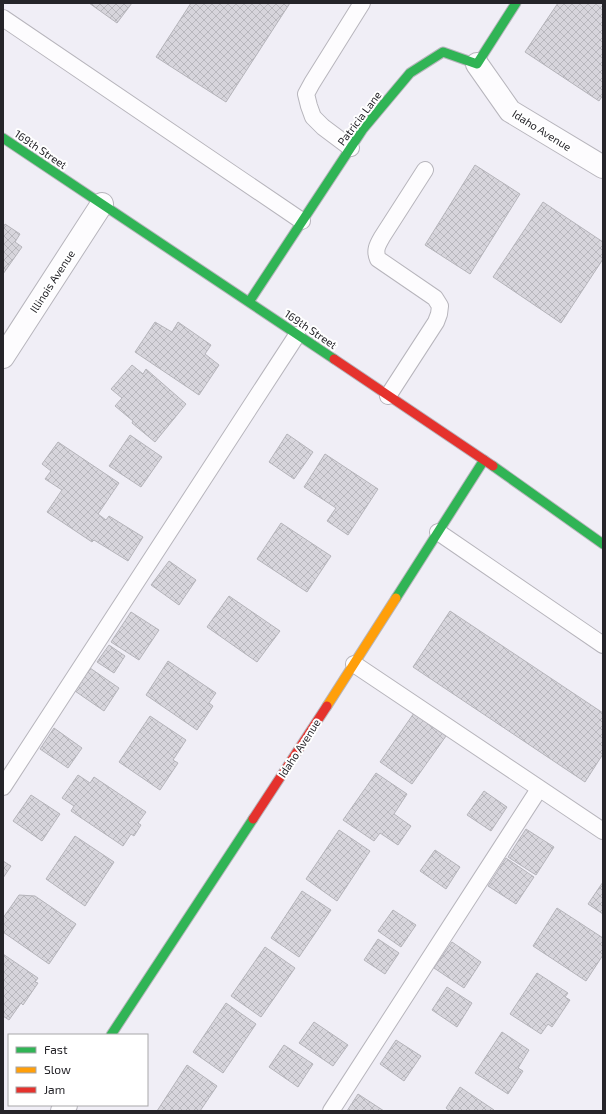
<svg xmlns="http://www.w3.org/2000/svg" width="606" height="1114" viewBox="0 0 606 1114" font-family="'Exo 2',sans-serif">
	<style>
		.building { fill: url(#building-cross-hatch); stroke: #b5b4ba }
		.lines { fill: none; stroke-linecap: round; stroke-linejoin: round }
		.lane-casing { stroke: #b7b5bc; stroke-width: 18 }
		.street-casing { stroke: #b7b5bc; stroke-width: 24 }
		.fast-casing { stroke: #b7b5bc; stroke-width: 11 }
		.slow-casing { stroke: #b7b5bc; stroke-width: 11 }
		.jam-casing { stroke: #b7b5bc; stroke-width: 11 }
		.lane { stroke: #fdfcfe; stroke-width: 16 }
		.street { stroke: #fdfcfe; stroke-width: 22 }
		.fast { stroke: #30b455; stroke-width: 9 }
		.slow { stroke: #ff9f0a; stroke-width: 9 }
		.jam { stroke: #e5322d; stroke-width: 9 }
		.labels { text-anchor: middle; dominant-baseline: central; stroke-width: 4; stroke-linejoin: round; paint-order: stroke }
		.street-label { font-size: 11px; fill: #252429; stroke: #fff }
	</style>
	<defs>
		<pattern id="building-cross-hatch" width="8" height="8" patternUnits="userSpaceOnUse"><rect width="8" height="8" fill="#d7d5dc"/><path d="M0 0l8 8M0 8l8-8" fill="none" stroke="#b8b7bd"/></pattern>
	</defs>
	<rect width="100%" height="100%" fill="#f0eef6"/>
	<path class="building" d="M89,3H132L117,23Z
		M191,3H290L226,102L156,57Z
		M558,3H603V95L599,101L525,52Z
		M475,165L520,194L470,274L425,245Z
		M543,202L603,242V259L561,323L493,277Z
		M5,224L20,234L15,242L22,247L3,274V228Z
		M155,322L172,332L178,322L211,345L205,354L219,365L199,395L135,352Z
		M132,365L143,374L146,369L186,404L155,442L132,423L133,421L115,406L122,398L111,389Z
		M287,434L313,452L294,479L269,462Z
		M130,435L162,457L141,487L109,466Z
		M58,442L119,483L98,514L106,520L109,516L143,537L128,561L94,540L92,542L47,512L62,490L45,479L51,471L42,464Z
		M325,454L378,489L348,535L327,521L336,508L304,487Z
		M281,523L331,556L307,592L257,559Z
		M169,561L196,580L179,605L151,585Z
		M229,596L280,631L257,662L207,627Z
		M450,611L603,713V754L585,782L413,667Z
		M131,612L159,630L139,660L111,642Z
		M109,645L125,656L114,673L97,662Z
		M168,661L216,693L209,703L213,706L197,730L146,695Z
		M90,668L119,688L104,711L75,691Z
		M414,713L446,736L412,784L380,762Z
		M150,716L186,740L173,760L178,763L160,790L119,762Z
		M54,728L82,748L68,768L40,749Z
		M376,773L407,794L394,814L411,826L398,845L380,833L374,841L343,820Z
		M78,775L90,783L94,777L146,812L138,823L141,825L134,836L131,834L123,846L71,811L74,806L62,798Z
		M484,791L507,807L491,831L467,815Z
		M31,795L60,814L42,841L13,821Z
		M526,829L554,847L536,875L508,857Z
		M339,830L370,851L337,901L306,879Z
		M75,836L114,862L85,906L46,879Z
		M435,850L460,867L446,889L420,871Z
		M506,858L534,877L516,904L488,886Z
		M3,861L11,866L3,878Z
		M603,882V914L588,904Z
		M302,891L331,910L299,957L271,938Z
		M19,895L35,896L76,924L49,964L3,932V918Z
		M557,908L603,938V955L586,981L533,946Z
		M393,910L416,925L401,947L378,931Z
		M378,939L399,953L385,974L364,960Z
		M452,942L481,962L464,988L434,968Z
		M265,947L295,968L261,1017L231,996Z
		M3,954L38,978L35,982L38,983L23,1005L21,1003L9,1020L3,1016Z
		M537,973L568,993L565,997L570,1000L552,1027L548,1024L541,1034L510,1014Z
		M447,987L472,1003L457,1027L432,1010Z
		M226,1003L256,1024L223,1073L193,1052Z
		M314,1022L348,1045L333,1066L299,1043Z
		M502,1032L529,1050L518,1068L523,1071L508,1094L475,1073Z
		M396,1040L421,1056L404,1081L380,1064Z
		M284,1045L313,1064L298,1087L269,1067Z
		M187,1065L217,1086L200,1111H157Z
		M460,1087L494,1110V1111H450L446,1108Z
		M358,1094L384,1111H347Z"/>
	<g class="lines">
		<g class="lane-casing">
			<path id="lane" d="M3,18L302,221
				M351,148L323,127L313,117L309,106L306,94L312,83L362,3
				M388,396L436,322L439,314L440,306L435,298L378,259C374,250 378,244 382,237L425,170
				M438,532L603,645
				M354,664L603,831
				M3,787L297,335
				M331,1111L539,789"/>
		</g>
		<g class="street-casing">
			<path id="street" d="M477,64L510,111L603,167
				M3,357L102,204
				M62,1111L66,1105"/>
		</g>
		<g class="fast-casing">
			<path id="fast" d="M3,138L334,359
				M249,302L363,129L410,73L443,52L477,64L516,3
				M493,466L603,544
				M396,598L484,460
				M111,1035L253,819"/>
		</g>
		<g class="slow-casing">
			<path id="slow" d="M327,706L396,598"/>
		</g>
		<g class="jam-casing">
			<path id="jam" d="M334,359L493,466
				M253,819L327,706"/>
		</g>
		<use href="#lane" class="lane"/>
		<use href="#street" class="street"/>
		<use href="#fast" class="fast"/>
		<use href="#slow" class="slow"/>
		<use href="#jam" class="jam"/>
	</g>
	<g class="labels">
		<g class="street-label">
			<text transform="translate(359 118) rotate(-53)">Patricia Lane</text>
			<text transform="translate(542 130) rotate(32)">Idaho Avenue</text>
			<text transform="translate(41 149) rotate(34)">169th Street</text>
			<text transform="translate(52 281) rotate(-57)">Illinois Avenue</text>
			<text transform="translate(311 329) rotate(34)">169th Street</text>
			<text transform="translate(299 748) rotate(-57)">Idaho Avenue</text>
		</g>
	</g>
	<rect width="606" height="1114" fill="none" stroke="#252429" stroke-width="8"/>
	<rect x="8" y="1034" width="140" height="72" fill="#ffffff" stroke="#a8a7a9"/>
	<rect x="16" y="1047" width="20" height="6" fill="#30b455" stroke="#a8a7a9"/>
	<text x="44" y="1054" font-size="12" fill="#252429">Fast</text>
	<rect x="16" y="1067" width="20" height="6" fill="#ff9f0a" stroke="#a8a7a9"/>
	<text x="44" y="1074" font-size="12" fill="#252429">Slow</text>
	<rect x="16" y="1087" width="20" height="6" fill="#e5322d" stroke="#a8a7a9"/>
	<text x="44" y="1094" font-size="12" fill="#252429">Jam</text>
</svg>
